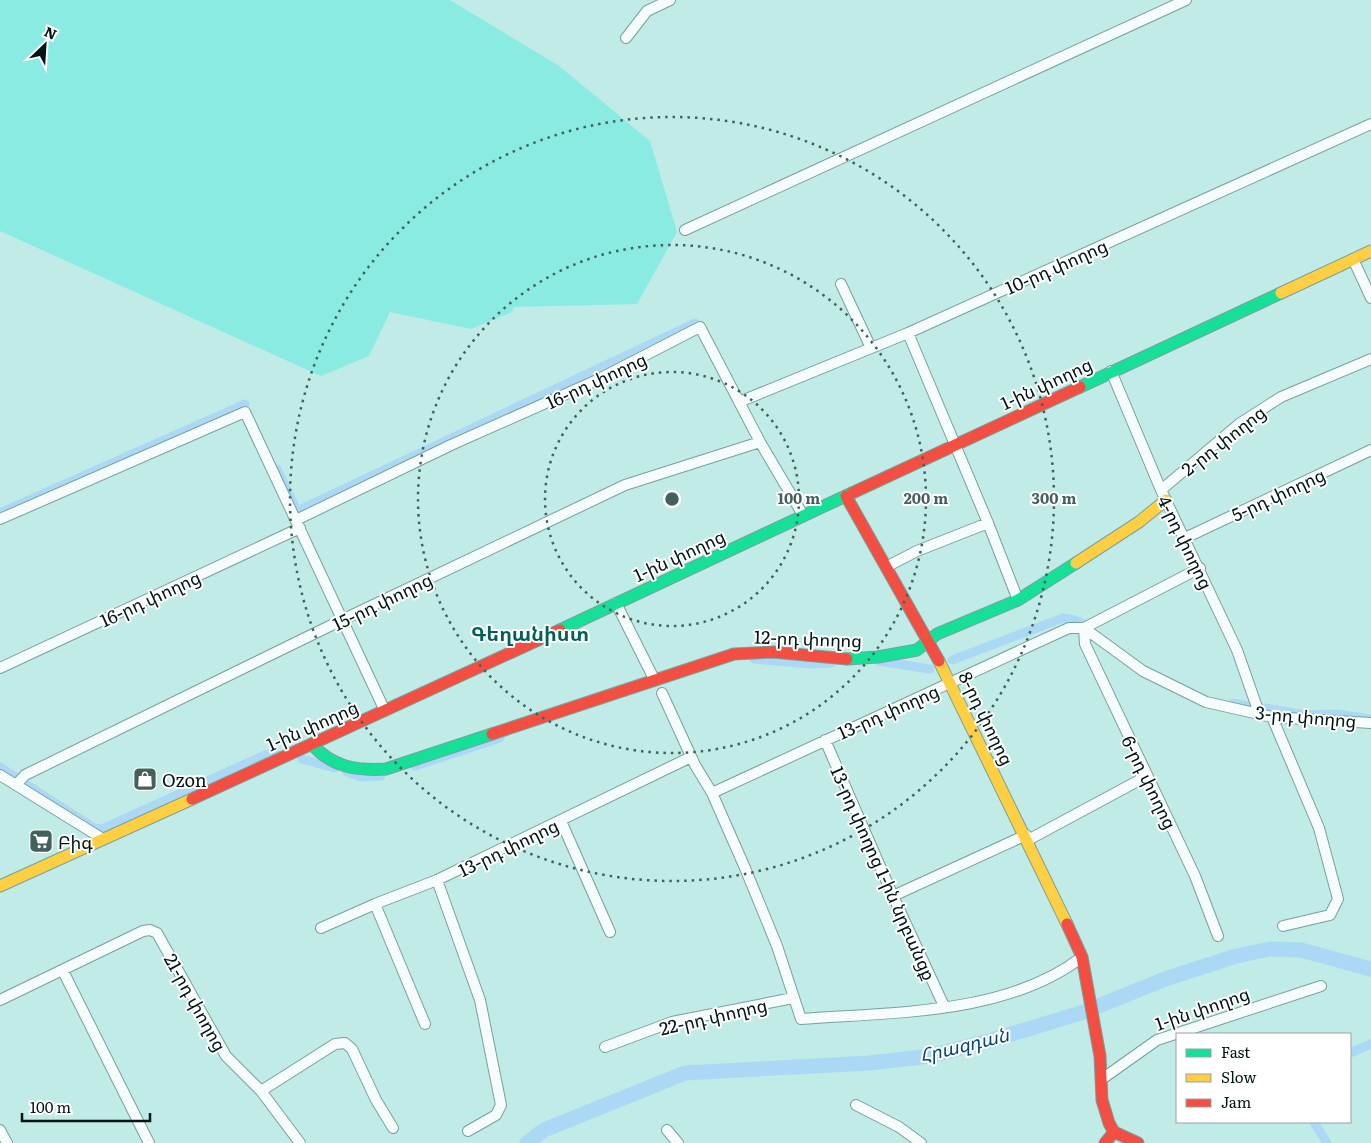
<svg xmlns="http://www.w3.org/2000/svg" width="1371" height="1143" viewBox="0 0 1371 1143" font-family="Literata,'Noto Sans Armenian',serif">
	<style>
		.green { fill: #8aebe2 }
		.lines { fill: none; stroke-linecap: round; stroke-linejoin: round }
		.canal { stroke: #abd8f5; stroke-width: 9 }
		.river { stroke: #abd8f5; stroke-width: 15 }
		.street-casing { stroke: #77a19d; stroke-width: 12 }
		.fast-casing { stroke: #77a19d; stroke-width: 13 }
		.slow-casing { stroke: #77a19d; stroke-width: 13 }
		.jam-casing { stroke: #77a19d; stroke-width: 13 }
		.street { stroke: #f6fcfb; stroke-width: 10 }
		.fast { stroke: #16e098; stroke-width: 11 }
		.slow { stroke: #ffcf43; stroke-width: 11 }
		.jam { stroke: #f24e42; stroke-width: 11 }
		.ring { fill: none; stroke: #44605d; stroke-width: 2.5; stroke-dasharray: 2.5 5 }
		.labels { text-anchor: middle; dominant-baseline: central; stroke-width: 4; stroke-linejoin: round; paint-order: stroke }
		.street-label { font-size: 18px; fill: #011513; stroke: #fff }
		.poi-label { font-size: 18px; fill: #011513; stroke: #fff; text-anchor: start }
		.water-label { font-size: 19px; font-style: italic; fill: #094774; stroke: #fff }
		.quarter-label { font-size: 20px; font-weight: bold; fill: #006059; stroke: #fff }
		.centre { fill: #44605d; stroke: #fff; stroke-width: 2.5 }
		.ring-label { font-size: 15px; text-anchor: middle; font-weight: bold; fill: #44605d; stroke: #fff; stroke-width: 4; stroke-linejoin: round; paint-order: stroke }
	</style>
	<rect width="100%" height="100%" fill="#c0ebe6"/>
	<path class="green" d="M0,0H450L559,66L650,141L677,232L637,304L514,307L512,312L471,329L390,312L369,356L321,376L0,231Z"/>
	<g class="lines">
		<path class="canal" d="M277,469L297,511L695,323
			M0,513L245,404
			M754,659L809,664L831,663
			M952,660L1063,618L1075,620L1084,624
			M879,661L930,669
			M1233,703L1252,707
			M1265,708L1306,715L1338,714L1371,719
			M302,759L335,768
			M415,766L500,738
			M0,767L17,778
			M347,772L361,777L381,776
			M24,783L96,829L104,828L267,754L275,752
			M1350,1053L1371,1044
			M1314,1122L1327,1143"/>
		<path class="river" d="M527,1143L544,1130L685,1073L869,1063L930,1056L992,1040L1084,1012L1165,979L1233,957L1269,949L1301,950L1371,969"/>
		<g class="street-casing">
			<path id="street" d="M626,38L647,11L670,0
				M685,230L1186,0
				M1353,259L1371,298
				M841,284L871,348
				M908,333L988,523L1018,600
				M1111,371L1161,490L1237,650L1259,713
				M739,402L908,333L1371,124
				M1161,490L1239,424L1281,397L1371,359
				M0,519L245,412L385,711
				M296,520L451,445L595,381L700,327L760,442L803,515
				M1185,538L1371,450
				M886,567L917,551L988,523
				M616,603L654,679
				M1084,628L1085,644L1195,876L1218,936
				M1084,628L1143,671L1206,702L1272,717L1371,723
				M0,668L300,528
				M662,693L695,765L712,793L745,868L777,946L801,1019C892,1012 1007,1015 1082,957
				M1272,717L1319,828L1338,899L1330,915L1283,926
				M825,740L893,896L944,1006
				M0,775L103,839
				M16,785L25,775L342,620L625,485L760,442
				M712,793L1047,638L1069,628H1084L1200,568
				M561,821L610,932
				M1028,840L1147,776
				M437,880L480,1000L501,1105L496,1115L468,1131
				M893,896L1026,835
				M375,904L425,1024
				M321,928L375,904L437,880L691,757
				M63,971L149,1143
				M0,1000L143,931L150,930L157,933L226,1056L261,1091L300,1143
				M605,1047L672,1022L793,998
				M1102,1079L1157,1040L1321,986
				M261,1091L335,1044L345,1043L352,1049L376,1100L393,1128
				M856,1105L899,1127L921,1143
				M0,1130L7,1143
				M667,1130L678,1143"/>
		</g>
		<g class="fast-casing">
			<path id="fast" d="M1080,387L1281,293
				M560,630L852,493
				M847,659L878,657L917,650L937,634L1018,600L1076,563
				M312,744C331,767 357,771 386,769L492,734"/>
		</g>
		<g class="slow-casing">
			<path id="slow" d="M1281,293L1371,251
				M1076,563L1139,522L1166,500
				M939,661L1067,924
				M0,886L192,799"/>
		</g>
		<g class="jam-casing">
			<path id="jam" d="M852,493L1080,387
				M846,496L939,661
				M492,734L734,654L773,652L847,659
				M192,799L560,630
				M1067,924L1082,957L1100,1056L1102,1100L1109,1123L1114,1132L1138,1143
				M1105,1143L1114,1132"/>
		</g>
		<use href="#street" class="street"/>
		<use href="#fast" class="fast"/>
		<use href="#slow" class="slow"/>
		<use href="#jam" class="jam"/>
	</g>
	<g class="ring">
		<circle cx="672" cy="499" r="127"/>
		<circle cx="672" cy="499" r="254"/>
		<circle cx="672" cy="499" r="382"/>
	</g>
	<defs>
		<g id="shop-square" transform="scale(1.25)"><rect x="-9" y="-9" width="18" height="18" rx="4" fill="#44605d" stroke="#fff"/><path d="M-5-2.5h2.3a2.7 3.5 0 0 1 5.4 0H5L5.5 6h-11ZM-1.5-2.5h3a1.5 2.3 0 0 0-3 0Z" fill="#fff"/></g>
		<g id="supermarket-square" transform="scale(1.25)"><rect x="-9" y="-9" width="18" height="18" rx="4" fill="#44605d" stroke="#fff"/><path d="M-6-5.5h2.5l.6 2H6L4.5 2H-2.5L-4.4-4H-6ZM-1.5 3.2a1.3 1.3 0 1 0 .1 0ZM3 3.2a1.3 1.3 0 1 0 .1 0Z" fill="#fff"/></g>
	</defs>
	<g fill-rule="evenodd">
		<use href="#shop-square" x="145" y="779"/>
		<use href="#supermarket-square" x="41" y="841"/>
	</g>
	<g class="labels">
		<g class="street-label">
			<text transform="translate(1056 266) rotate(-24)">10-րդ փողոց</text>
			<text transform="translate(596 380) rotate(-25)">16-րդ փողոց</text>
			<text transform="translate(1046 383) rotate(-25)">1-ին փողոց</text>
			<text transform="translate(1223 440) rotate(-38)">2-րդ փողոց</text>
			<text transform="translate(1278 494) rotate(-25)">5-րդ փողոց</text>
			<text transform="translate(1186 542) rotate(64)">4-րդ փողոց</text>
			<text transform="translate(679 555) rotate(-25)">1-ին փողոց</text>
			<text transform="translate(150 598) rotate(-25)">16-րդ փողոց</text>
			<text transform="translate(382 601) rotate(-26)">15-րդ փողոց</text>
			<text transform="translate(808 638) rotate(2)">12-րդ փողոց</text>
			<text transform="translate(888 711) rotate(-24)">13-րդ փողոց</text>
			<text transform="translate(1306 716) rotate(5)">3-րդ փողոց</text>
			<text transform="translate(987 718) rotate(64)">8-րդ փողոց</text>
			<text transform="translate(312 725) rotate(-24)">1-ին փողոց</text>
			<text transform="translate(1150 782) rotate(64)">6-րդ փողոց</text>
			<text transform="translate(508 847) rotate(-26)">13-րդ փողոց</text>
			<text transform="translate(884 873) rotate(66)">13-րդ փողոց 1-ին նրբանցք</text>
			<text transform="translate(196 1002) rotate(61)">21-րդ փողոց</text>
			<text transform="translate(1202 1008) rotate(-19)">1-ին փողոց</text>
			<text transform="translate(713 1016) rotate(-13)">22-րդ փողոց</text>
		</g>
		<g class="poi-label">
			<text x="162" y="779">Ozon</text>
			<text x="58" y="841">Բիգ</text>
		</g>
		<g class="water-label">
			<text transform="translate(964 1044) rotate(-14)">Հրազդան</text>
		</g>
		<g class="quarter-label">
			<text x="530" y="632">Գեղանիստ</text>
		</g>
	</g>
	<circle cx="672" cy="499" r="8" class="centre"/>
	<g class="ring-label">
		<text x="799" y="504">100 m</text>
		<text x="926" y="504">200 m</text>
		<text x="1054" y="504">300 m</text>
	</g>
	<rect x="1176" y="1033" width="175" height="90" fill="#ffffff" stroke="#99a1a1"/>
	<rect x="1186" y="1049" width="25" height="8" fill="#16e098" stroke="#99a1a1"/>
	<text x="1221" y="1058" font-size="15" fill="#011513">Fast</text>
	<rect x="1186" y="1074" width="25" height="8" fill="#ffcf43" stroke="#99a1a1"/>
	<text x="1221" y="1083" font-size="15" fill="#011513">Slow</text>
	<rect x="1186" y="1099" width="25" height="8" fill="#f24e42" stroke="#99a1a1"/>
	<text x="1221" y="1108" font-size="15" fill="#011513">Jam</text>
	<g transform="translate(45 45) rotate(25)" stroke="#ffffff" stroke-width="4" paint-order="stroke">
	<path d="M0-4L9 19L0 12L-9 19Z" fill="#011513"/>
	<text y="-8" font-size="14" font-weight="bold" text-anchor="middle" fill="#011513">N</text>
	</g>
	<path d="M22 1113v8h128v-8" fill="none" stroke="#011513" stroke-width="2.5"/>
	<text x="30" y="1113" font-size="15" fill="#011513" stroke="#ffffff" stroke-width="4" paint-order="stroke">100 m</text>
</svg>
